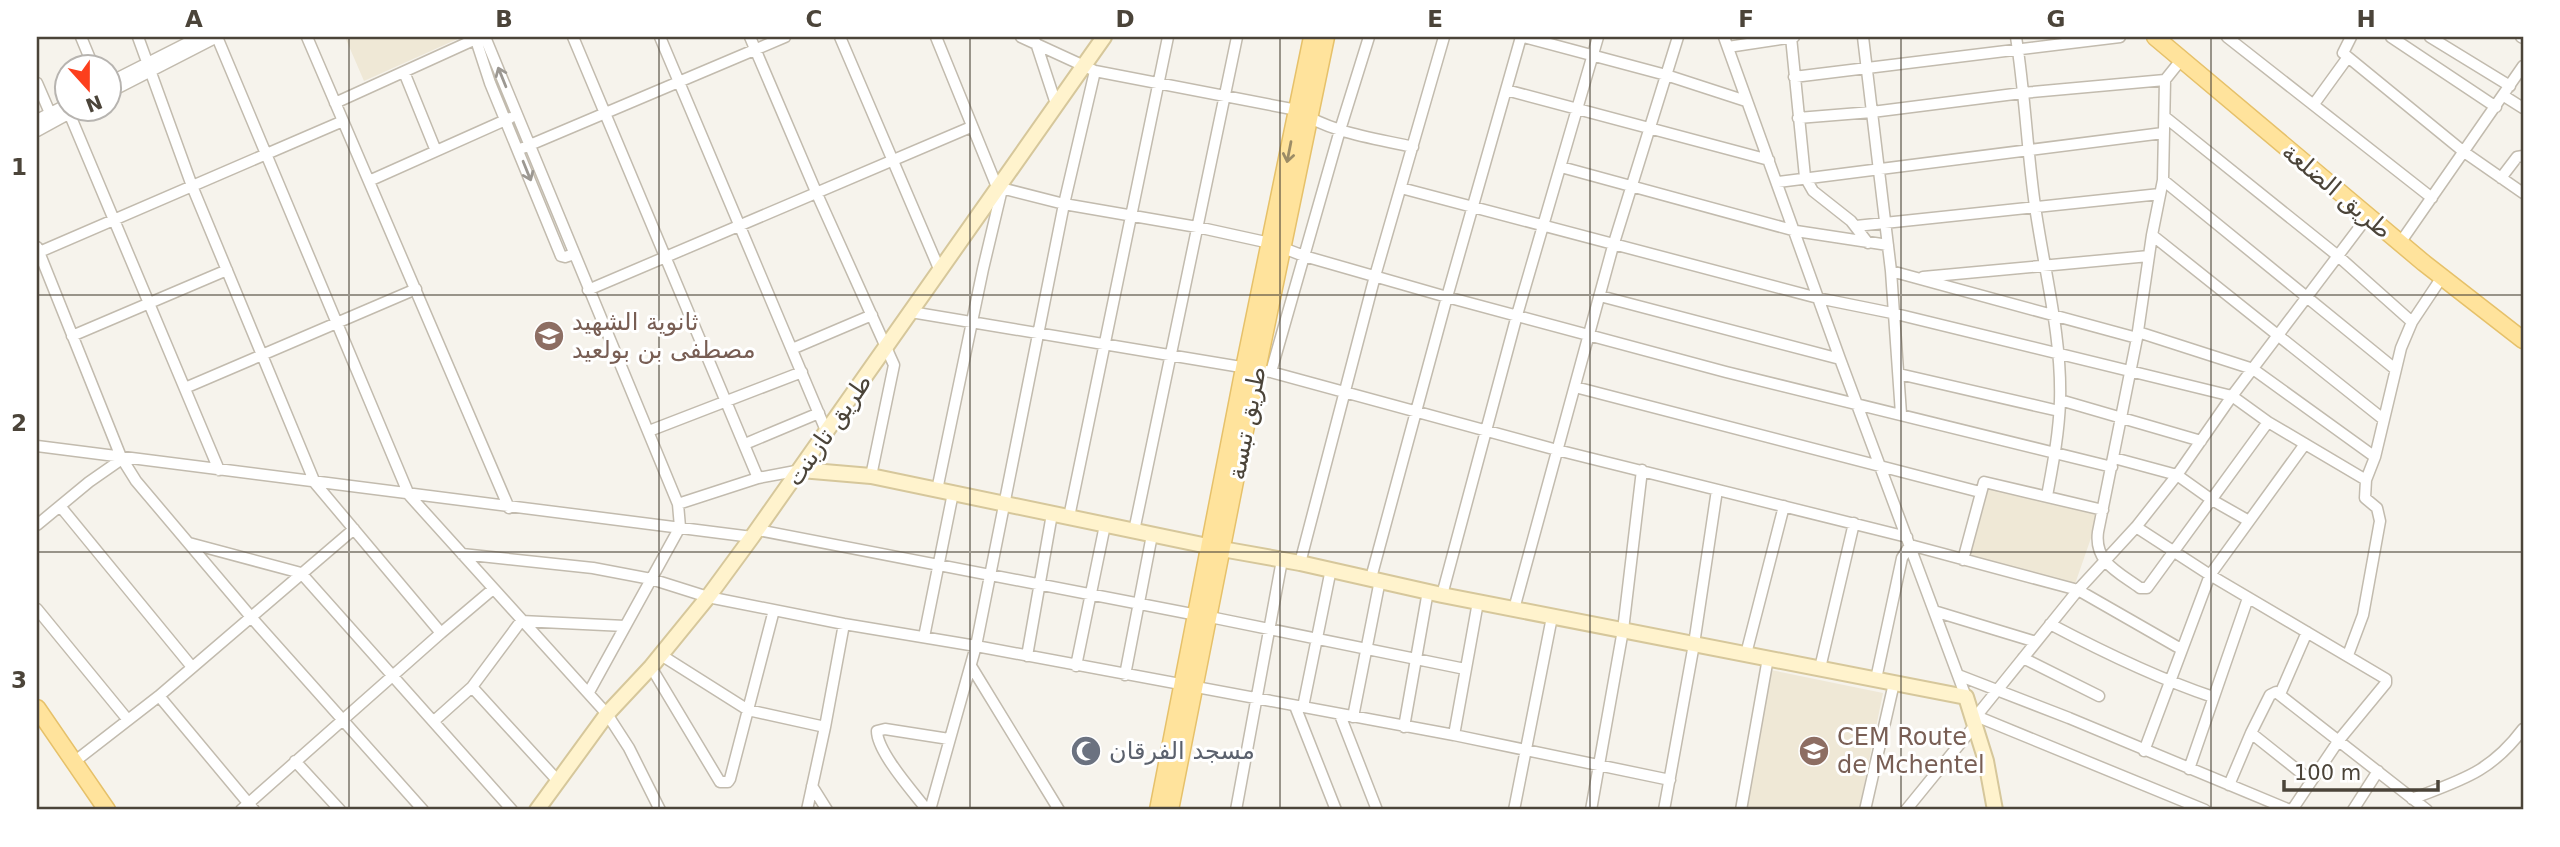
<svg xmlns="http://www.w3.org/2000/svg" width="2560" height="847" viewBox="0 0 2560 847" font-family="'DejaVu Sans',Cairo,sans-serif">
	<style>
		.education { fill: #efe8d6 }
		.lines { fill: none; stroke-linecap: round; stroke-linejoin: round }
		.street-casing { stroke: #c2bbae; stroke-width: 13 }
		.secondary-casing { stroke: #d6c79b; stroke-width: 18 }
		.primary-casing { stroke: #e6c16a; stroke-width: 19 }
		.street { stroke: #fff; stroke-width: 10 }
		.secondary { stroke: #fff3cd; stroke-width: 14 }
		.primary { stroke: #ffe39c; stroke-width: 16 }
		.oneway { stroke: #9c9892 }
		.oneway2 { stroke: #9c8c66 }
		.grid { fill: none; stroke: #4b4439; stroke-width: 2; stroke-opacity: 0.55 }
		.labels { text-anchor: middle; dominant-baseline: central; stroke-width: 6; stroke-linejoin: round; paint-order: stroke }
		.street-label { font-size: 24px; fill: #4b4439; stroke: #fff }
		.education-label { font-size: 24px; fill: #785e54; stroke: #fff; text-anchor: start }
		.worship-label { font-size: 24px; fill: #5b616d; stroke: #fff; text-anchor: start }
		.neatline { fill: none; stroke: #4b4439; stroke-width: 2.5 }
		.grid-label { font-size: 23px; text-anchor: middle; font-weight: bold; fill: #4b4439 }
	</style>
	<rect width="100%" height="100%" fill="#f6f3ec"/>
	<path class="education" d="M345,37H462L364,81Z
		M1987,486L2099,515L2075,584L1968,556Z
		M1771,670L1883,693L1859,810H1746Z"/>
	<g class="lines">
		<g class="street-casing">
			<path id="street" d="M81,37L93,66
				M138,37L192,186L315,483L441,633L241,810
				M217,37L409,495L607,714L629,748L660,810
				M307,37L509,508
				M475,37L490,83L561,256L565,257L574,254
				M485,37L678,504L680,527L589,692
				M573,37L758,478
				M660,37L827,433
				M750,37L817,194L894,365L871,476
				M840,37L940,271
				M936,37L997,187L1064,204L1197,227L1270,243L1304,256L1447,297L1726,372L2112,467
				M1021,37L1095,71L1297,110C1331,133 1374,138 1413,147
				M1524,37L1666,75L1746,101
				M1724,37L1840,359L1966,697
				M1791,37L1805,177L1813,191L1851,221L1868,243
				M1863,37L1891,271L1901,414
				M2016,37C2025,93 2027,150 2035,206C2044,270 2062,336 2060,401C2059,433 2053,464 2047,496
				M2227,37L2432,198
				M2351,37L2343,53L2464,152L2523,193
				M2391,37L2496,107
				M2430,37L2510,86
				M2521,37L2523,38
				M1036,43L1056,104
				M1728,47L1794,37
				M2181,60L2165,80L2163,180L2152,235L2137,338L2098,532C2094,562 2118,572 2140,588H2147L2268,422
				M404,72L436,151
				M1794,77L2120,37
				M37,83L50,113
				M108,83L199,37
				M1506,90L1769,160
				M108,93L217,37
				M2504,96L2523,108
				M335,103L478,38
				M2314,104L2348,57
				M67,108L219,470
				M2165,117L2338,256L2412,322
				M1798,118L1872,112L2022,93L2165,80
				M37,120L66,105
				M37,131L79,108
				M518,150L785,37
				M1561,167L1796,231L1888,245
				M2501,178L2517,157L2523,156
				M2163,180L2395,369
				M369,181L510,118
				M1778,182L2163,133
				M1401,188L1818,298L1892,313L2232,396L2268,422L2366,480
				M1856,226L2160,194
				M2152,235L2383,419
				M2400,243L2523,66
				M37,247L121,457L136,481L251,617L423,810
				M37,253L343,121
				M1891,271L2137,338
				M1923,277L2149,256
				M588,290L971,127
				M1600,296L1840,359
				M911,312L1271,372L1557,450L1907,537
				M2138,332L2253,369L2375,457
				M72,336L227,270
				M792,349L872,315
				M1271,372L1340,130L1369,37
				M1899,374L2059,411
				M1575,387L1980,492
				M185,388L416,289
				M2060,400L2201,441
				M649,431L802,372
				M745,444L819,413
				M37,446L752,537
				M2114,458L2177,475L2212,500L2249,521
				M937,490L983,269L1002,189
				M678,504L758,478L801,470
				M60,506L192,667
				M1069,517L1168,37
				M37,525L89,482L122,459
				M2136,527L2210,575L2386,679V683L2339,740L2292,810
				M758,530L1197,615
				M1134,531L1237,37
				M189,543L301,573L512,810
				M462,554L593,568L651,579L708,597L844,624L976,646L1454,735L1478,602
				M1963,560L1984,482L2103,510
				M1300,563L1375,276L1444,37
				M1371,578L1447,297L1521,37
				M1442,595L1517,315L1598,37
				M37,609L128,720
				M1514,609L1613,246L1678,37
				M1934,611L2036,642
				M1210,617L1465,669
				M2050,624C2103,652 2156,678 2213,697
				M441,633L493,589
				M924,637L953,493
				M1746,654L1784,506
				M661,655L748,710L825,727
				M2348,655L2363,615L2380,521L2377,508L2365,498L2366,480L2375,457L2401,348L2412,322L2442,277
				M1027,656L1052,514
				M2023,658L2099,696
				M971,666L1059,810
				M1076,666L1105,525
				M651,667L720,782H728L730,779L774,610
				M1820,668L1854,523
				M1125,675L1152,535
				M1958,675L2069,718L2290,810
				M1876,679L1902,558L1910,545L2078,590L2181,649
				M472,687L558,781
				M2280,694L2307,632
				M159,696L354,529
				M1295,706L1336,810
				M1303,707L1331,569
				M1340,715L1377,810
				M1976,716L2205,810
				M1353,717L1380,580
				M1974,719L2078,590L2136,527L2177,475L2232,396L2368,216
				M434,721L472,687L521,621L625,626
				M1404,727L1428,591
				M2251,733L2310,780
				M1454,735L1670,780
				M2144,751L2210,575L2305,444
				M295,761L340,810
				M74,762L159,696L254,810
				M2189,769L2248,598
				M2229,785L2251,733L2270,695L2276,692L2427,810
				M812,786L827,810
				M2412,799C2461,780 2490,773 2523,729
				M807,810L825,727L844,624
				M927,810C914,793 877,752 877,731L885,729L949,739
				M930,810L976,646L1064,204L1095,71
				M1236,810L1282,560
				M1514,810L1552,617
				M1591,810L1623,630L1642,470
				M1664,810L1694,644L1717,490
				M1741,810L1768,658
				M1865,810L1894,683
				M1906,810L1976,724
				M2353,810L2378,771"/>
		</g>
		<g class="secondary-casing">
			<path id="secondary" d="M801,470L871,476L1222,549L1300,563L1442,595L1966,697L1986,761L1995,810
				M537,810L607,714L651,667L708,597L752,537L1104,37"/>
		</g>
		<g class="primary-casing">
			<path id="primary" d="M2155,37L2424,263L2523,340
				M37,708L107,810
				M1158,810L1244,368L1312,37
				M1170,810L1257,370L1326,37"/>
		</g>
		<use href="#street" class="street"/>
		<use href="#secondary" class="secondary"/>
		<use href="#primary" class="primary"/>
	</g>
	<defs><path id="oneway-shaft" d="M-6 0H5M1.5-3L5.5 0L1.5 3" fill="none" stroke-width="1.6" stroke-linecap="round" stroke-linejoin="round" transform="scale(1.75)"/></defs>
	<g class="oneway">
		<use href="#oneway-shaft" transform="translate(502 77) rotate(-112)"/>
		<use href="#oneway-shaft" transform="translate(527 171) rotate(68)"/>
	</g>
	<use class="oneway2" href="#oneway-shaft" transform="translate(1289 152) rotate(101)"/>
	<path class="grid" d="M349,37V810M659,37V810M970,37V810M1280,37V810M1590,37V810M1901,37V810M2211,37V810M37,295H2523M37,552H2523"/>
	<defs>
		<g id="school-disc" transform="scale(1.575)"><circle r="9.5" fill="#8d6e63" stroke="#fff"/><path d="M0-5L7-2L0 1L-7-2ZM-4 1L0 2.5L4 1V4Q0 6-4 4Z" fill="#fff"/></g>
		<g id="mosque-disc" transform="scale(1.575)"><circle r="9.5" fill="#6b7280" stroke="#fff"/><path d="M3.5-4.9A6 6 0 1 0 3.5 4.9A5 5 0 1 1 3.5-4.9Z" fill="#fff"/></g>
	</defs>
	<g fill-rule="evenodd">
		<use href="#school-disc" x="549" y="336"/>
		<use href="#mosque-disc" x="1086" y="751"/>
		<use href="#school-disc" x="1814" y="751"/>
	</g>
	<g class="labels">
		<g class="street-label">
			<text transform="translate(2337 191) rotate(40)">طريق الضلعة</text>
			<text transform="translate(1247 423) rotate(-79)">طريق تبسة</text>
			<text transform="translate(829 430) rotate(-55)">طريق تازبنت</text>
		</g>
		<g class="education-label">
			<text x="572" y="322">ثانوية الشهيد<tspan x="572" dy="28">مصطفى بن بولعيد</tspan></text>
			<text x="1837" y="737">CEM Route<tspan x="1837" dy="28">de Mchentel</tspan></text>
		</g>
		<g class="worship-label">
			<text x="1109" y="751">مسجد الفرقان</text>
		</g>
	</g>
	<rect width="2560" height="847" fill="none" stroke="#ffffff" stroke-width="77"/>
	<g transform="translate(88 88) rotate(159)"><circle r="33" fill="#ffffff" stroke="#b7b4b0" stroke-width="2"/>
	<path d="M0-5L12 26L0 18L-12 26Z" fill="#fc3f1d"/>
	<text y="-10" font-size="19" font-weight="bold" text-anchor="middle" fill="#4b4439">N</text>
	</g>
	<path d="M2284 780v10h154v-10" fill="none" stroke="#4b4439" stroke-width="3.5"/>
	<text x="2294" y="780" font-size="21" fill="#4b4439" stroke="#ffffff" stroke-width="5" paint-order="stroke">100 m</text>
	<rect x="38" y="38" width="2484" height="770" class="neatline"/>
	<g class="grid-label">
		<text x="194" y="27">A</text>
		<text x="504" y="27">B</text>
		<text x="814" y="27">C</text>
		<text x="1125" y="27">D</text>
		<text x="1435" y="27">E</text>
		<text x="1746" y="27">F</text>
		<text x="2056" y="27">G</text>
		<text x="2366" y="27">H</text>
		<text x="19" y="175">1</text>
		<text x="19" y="431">2</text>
		<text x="19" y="688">3</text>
	</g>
</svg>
